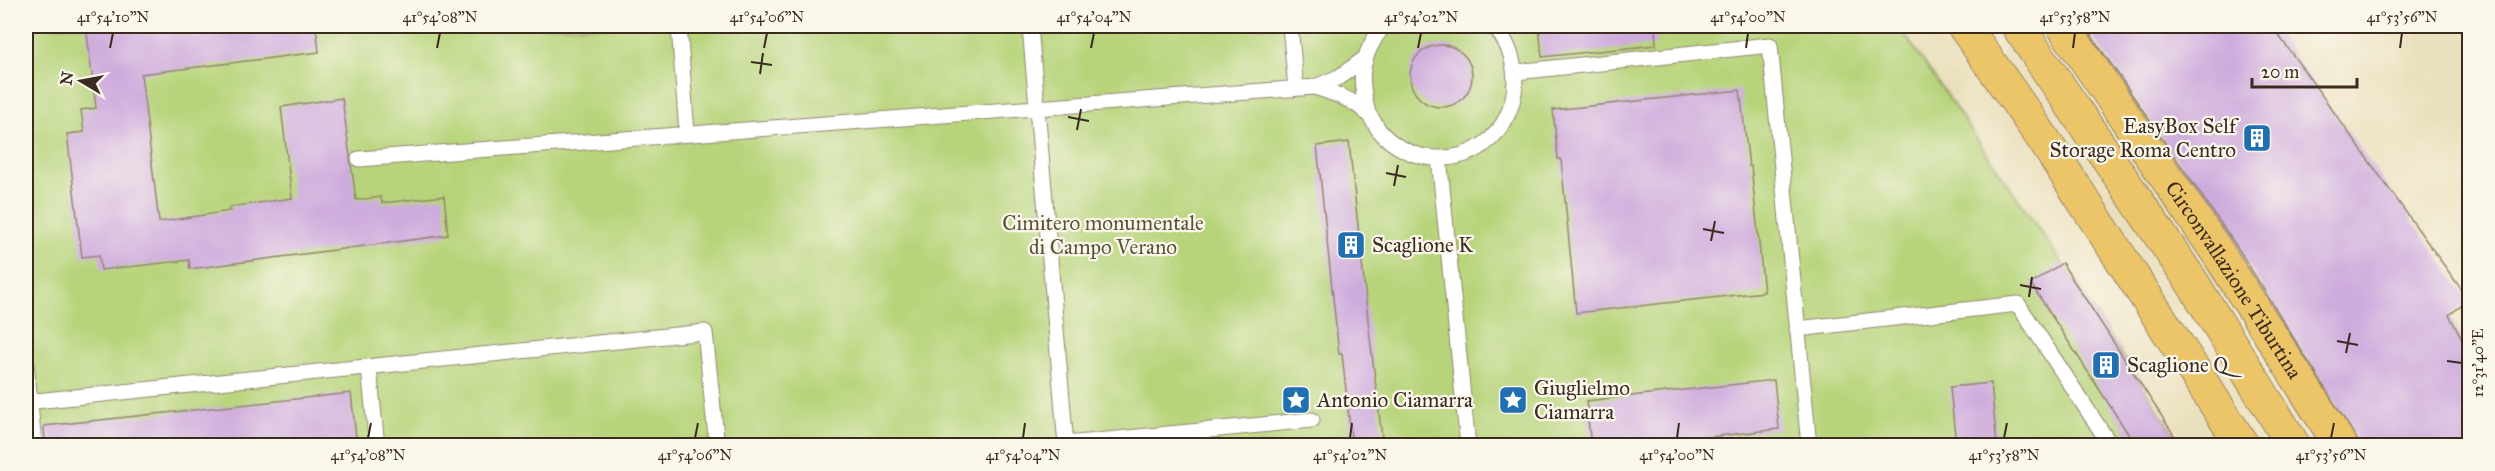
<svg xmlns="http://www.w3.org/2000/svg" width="2495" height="471" viewBox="0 0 2495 471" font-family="'IM FELL Great Primer',serif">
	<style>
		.green { fill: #b7d47a; stroke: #797f4c; stroke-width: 1.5 }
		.building { fill: #ceabdd }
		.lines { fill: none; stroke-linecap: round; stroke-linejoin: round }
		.service-casing { stroke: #93856e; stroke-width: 17 }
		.trunk-casing { stroke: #93856e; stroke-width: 35 }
		.service { stroke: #fff; stroke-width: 15 }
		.trunk { stroke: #edc569; stroke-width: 33 }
		.ticks { fill: none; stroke: #3b2a1e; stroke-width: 2 }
		.labels { text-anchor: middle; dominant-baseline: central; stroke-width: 4.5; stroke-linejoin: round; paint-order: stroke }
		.poi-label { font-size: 21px; fill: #3b2a1e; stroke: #fbf7ec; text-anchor: start }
		.park-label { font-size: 21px; fill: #5a5435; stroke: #fbf7ec }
		.street-label { font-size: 21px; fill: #3b2a1e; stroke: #fbf7ec }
		.neatline { fill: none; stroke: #3b2a1e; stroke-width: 2 }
		.ticks-label { font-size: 15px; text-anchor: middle; fill: #3b2a1e }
	</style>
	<rect width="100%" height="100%" fill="#fbf7ec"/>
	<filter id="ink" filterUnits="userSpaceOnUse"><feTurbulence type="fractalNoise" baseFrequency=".0167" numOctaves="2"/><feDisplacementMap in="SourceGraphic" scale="12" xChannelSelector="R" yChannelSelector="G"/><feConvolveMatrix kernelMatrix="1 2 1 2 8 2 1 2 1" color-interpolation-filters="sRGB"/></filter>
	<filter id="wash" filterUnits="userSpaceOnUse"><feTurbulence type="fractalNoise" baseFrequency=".008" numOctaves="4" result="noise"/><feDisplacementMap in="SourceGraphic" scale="24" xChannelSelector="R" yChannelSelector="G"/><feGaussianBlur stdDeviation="1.35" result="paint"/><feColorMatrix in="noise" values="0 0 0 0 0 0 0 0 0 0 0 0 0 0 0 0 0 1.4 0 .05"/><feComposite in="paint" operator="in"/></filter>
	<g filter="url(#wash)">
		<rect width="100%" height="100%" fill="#ebe0bd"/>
		<path class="green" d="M26,26H1899L2062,263L2181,445H26Z"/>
		<g id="blocks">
			<path class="building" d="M86,26H316L319,52L141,74L159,222L230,211L229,207L292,198L281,107L342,98L356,200L381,197L382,203L444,196L448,235L190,269L189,260L101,270L99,255L82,257L67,134L84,132L81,110L96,108Z
				M1539,26H1655L1656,45L1542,57Z
				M2085,26H2272L2469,300L2449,315L2469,353V446H2361L2239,250Z
				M1410 76a31 31 0 1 1 62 0a31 31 0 1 1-62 0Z
				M1740,90L1749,166H1751L1764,292L1576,313L1561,159H1558L1553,110Z
				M1349,142L1369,329L1383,446H1352L1342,354H1339L1317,146Z
				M2062,263L2181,446H2136L2031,284Z
				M1774,380L1779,429L1630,446H1591L1586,401Z
				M1991,383L1997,446H1956L1950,387Z
				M351,393L357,446H45L44,426Z"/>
		</g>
	</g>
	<g filter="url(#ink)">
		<use href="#blocks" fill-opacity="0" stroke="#93856e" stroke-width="1.5"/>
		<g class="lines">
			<g class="service-casing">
				<path id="service" d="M679,26L687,133
					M1030,26L1066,446
					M1290,26L1296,88
					M1516,72L1770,45L1809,446
					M1315,87L1339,77L1364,59
					M1368,113C1358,77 1360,57 1383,26
					M1439,158L1468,446
					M359,159L1315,87C1333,93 1355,100 1368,114C1372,118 1375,124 1378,129C1392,147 1416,158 1438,158C1509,160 1538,75 1494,26
					M1797,329L2018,304L2111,446
					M26,362L34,446
					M369,368L377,446
					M26,402L705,332L717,446
					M1066,444L1312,420"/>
			</g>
			<g class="trunk-casing">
				<g id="trunk">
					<path d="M1964,26L2044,140L2243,446"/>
					<path d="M2018,26L2192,282L2294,446"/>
					<path id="s1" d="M2063,26L2220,256L2341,446"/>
				</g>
			</g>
			<use href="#service" class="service"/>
			<use href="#trunk" class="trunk"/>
		</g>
	</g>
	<path class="ticks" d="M110,48L113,33M437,48L440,33M764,48L767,33M1091,48L1094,33M1418,48L1421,33M1746,48L1748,33M2073,48L2075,33M2400,48L2402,33M751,62L772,65M760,74L763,53M1068,117L1089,121M1077,130L1081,109M1386,173L1406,177M1394,186L1398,165M1703,229L1724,233M1711,241L1715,221M2020,285L2041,289M2029,297L2032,277M2337,341L2358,345M2346,353L2350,333M2447,361L2462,363M368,438L371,423M695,438L698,423M1023,438L1025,423M1350,438L1352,423M1677,438L1679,423M2004,438L2007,423M2331,438L2334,423"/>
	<defs>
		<g id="building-square" transform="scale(1.5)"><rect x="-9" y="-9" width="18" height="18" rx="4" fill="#1f6fb2" stroke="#fbf7ec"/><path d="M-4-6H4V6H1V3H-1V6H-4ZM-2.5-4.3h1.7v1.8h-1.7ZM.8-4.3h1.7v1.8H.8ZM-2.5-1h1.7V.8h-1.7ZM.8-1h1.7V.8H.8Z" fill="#fff"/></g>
		<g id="sight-square" transform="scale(1.5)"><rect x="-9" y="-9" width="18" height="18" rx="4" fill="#1f6fb2" stroke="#fbf7ec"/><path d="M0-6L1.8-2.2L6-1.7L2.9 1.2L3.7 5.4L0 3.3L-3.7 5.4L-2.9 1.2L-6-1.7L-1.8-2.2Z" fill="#fff"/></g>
	</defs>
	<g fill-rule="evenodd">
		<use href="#building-square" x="2257" y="138"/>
		<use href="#building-square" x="1351" y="245"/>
		<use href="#building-square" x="2106" y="365"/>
		<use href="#sight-square" x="1296" y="400"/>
		<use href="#sight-square" x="1513" y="400"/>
	</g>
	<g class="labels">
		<g class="poi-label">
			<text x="2236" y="126" text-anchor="end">EasyBox Self<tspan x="2236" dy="24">Storage Roma Centro</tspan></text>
			<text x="1372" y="245">Scaglione K</text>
			<text x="2127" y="365">Scaglione Q</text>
			<text x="1534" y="388">Giuglielmo<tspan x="1534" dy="24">Ciamarra</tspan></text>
			<text x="1317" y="400">Antonio Ciamarra</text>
		</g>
		<g class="park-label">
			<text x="1103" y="223">Cimitero monumentale<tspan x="1103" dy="24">di Campo Verano</tspan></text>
		</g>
		<g class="street-label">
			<text stroke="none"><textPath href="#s1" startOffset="306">Circonvallazione Tiburtina</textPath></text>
		</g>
	</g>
	<rect width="2495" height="471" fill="none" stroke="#fbf7ec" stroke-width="66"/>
	<g transform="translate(81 81) rotate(280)" stroke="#fbf7ec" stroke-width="4.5" paint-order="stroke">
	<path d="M0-4.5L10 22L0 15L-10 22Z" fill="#3b2a1e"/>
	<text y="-9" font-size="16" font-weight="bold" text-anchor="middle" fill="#3b2a1e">N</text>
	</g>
	<path d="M2252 78v9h105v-9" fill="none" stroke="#3b2a1e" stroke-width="3"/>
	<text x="2261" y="78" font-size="18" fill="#3b2a1e" stroke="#fbf7ec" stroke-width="4.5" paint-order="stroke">20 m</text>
	<rect x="33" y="33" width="2429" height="405" class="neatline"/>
	<g class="ticks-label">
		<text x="113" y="22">41°54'10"N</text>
		<text x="440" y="22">41°54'08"N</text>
		<text x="767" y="22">41°54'06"N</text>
		<text x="1094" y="22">41°54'04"N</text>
		<text x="1421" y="22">41°54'02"N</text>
		<text x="1748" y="22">41°54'00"N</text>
		<text x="2075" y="22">41°53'58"N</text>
		<text x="2402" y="22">41°53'56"N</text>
		<text transform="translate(2478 363) rotate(-90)" y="5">12°31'40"E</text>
		<text x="368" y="460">41°54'08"N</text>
		<text x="695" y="460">41°54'06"N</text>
		<text x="1023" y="460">41°54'04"N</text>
		<text x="1350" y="460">41°54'02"N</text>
		<text x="1677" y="460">41°54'00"N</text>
		<text x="2004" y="460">41°53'58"N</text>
		<text x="2331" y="460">41°53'56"N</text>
	</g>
</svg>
